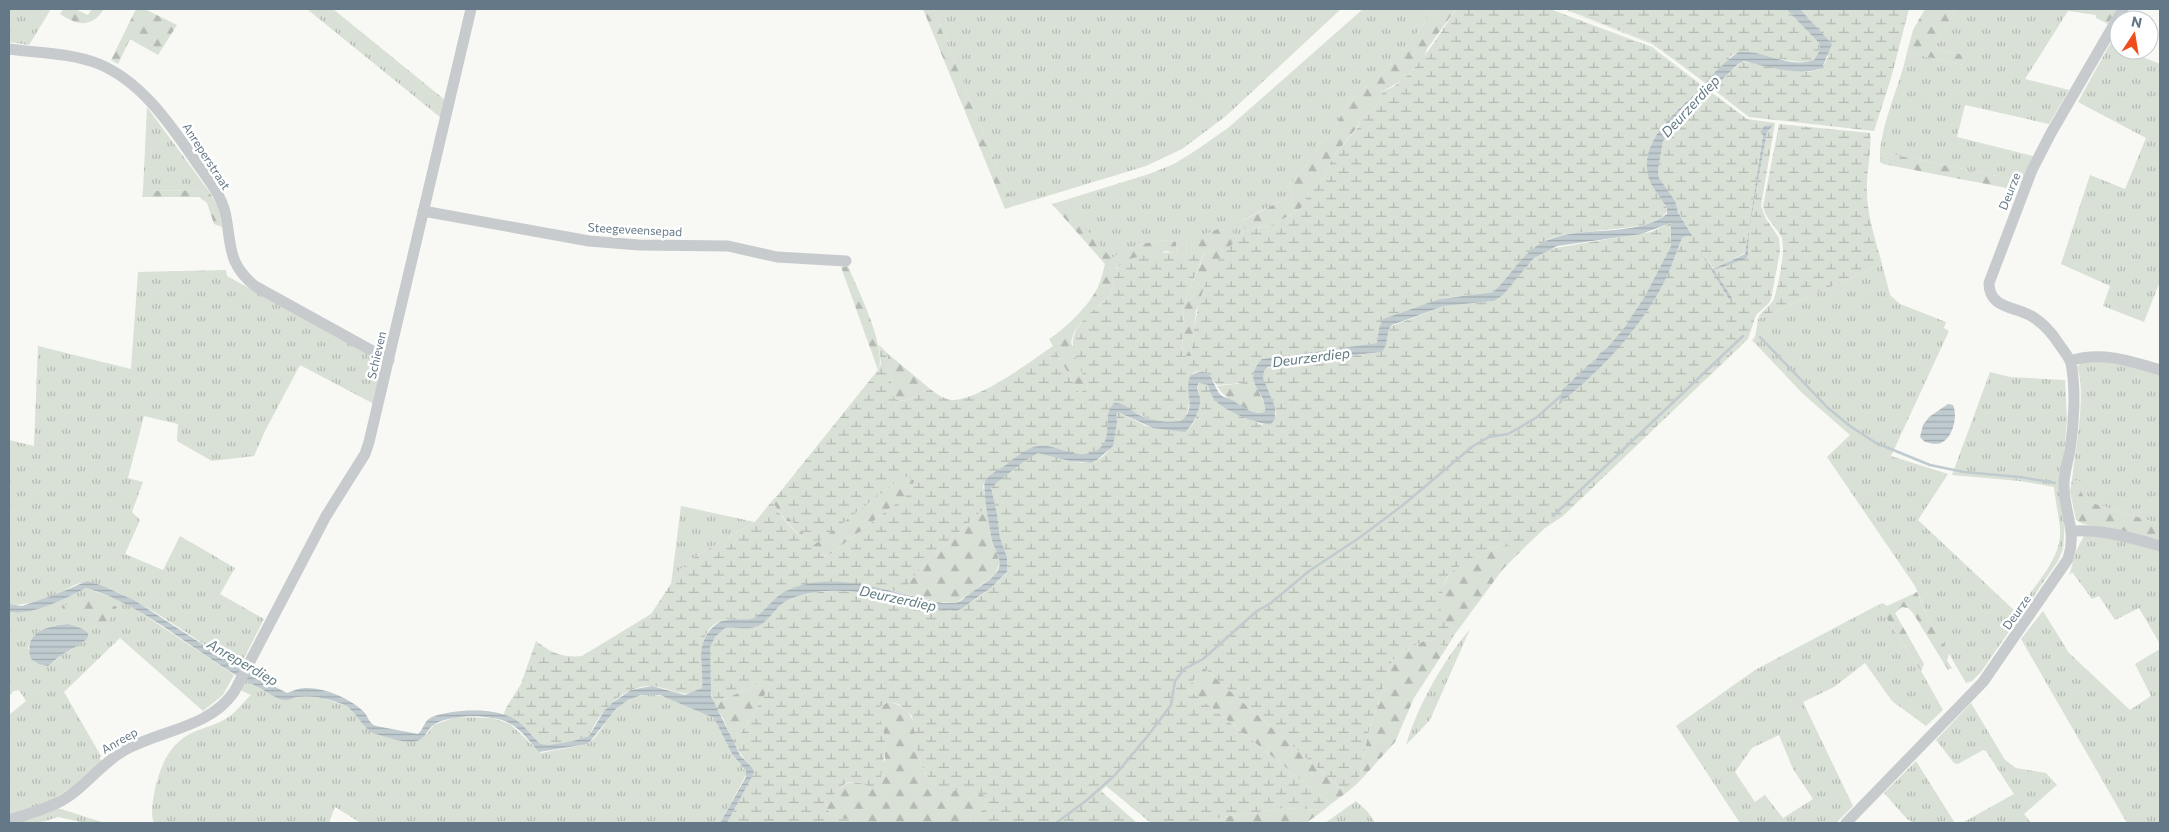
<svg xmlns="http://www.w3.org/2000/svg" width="2169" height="832" viewBox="0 0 2169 832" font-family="Commissioner,sans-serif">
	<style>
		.grass { fill: url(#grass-tufts); fill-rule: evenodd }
		.forest { fill: url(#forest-firs) }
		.wetland { fill: url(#wetland-marsh); fill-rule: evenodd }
		.water { fill: url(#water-rules) }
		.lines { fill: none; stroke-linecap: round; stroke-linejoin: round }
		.stream { stroke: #c0cbd0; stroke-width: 2.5 }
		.minor { stroke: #c7cbce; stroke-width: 11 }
		.labels { text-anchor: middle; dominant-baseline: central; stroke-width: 5; stroke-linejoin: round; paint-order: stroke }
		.street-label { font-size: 12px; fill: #647888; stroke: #fff }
		.water-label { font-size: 14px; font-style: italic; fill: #607a83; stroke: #fff }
	</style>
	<defs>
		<pattern id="grass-tufts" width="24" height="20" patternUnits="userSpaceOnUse" patternTransform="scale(1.25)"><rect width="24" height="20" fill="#d9e0d5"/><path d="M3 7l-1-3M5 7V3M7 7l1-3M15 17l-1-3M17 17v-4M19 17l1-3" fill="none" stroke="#b4bab3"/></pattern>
		<pattern id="forest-firs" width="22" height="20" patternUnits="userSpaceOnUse" patternTransform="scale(1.25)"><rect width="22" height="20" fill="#d9e0d5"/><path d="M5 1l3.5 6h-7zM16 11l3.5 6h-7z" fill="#b4bab3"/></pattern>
		<pattern id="wetland-marsh" width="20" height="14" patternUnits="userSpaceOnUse" patternTransform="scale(1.25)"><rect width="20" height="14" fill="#d9e0d5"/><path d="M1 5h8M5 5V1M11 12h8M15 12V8" fill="none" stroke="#b4bab3"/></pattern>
		<pattern id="water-rules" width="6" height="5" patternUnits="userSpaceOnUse" patternTransform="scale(1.25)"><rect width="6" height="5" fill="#c0cbd0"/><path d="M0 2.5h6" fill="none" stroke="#a0aaaf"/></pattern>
	</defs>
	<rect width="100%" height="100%" fill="#f8f8f4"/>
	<path class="grass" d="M9,9H51L29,45L9,42Z
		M307,9H333L445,100L441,118Z
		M933,9H1341L1226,116L1182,149L1146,166L1014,206Z
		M1363,9H1435L1407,46L1379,76L1349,101L1339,119L1333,134L1319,144L1317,150L1297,177L1287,187L1294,194L1243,220L1245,230L1235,242V237L1186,242L1187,253H1177L1176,242C1153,237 1129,247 1111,259L1062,201L1149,174L1174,164L1195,151L1228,128Z
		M1550,9L1652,47L1699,83L1651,48Z
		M1560,9L1654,44L1702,80L1652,44Z
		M1956,9H2097L2096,15L2068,11L2025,79L2069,90L2049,124L1965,105L1957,137L2033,156L2022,181L1880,152C1883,118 1900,86 1907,52L1962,65L1960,54L1938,49L1936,45Z
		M2110,44L2119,48V50H2125L2160,64V281L2144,322L2103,306L2110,286L2061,264L2090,175L2125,189L2146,138L2078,102Z
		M147,107L208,190L143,191Z
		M1882,264L1890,295L1900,304L1946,322L1944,328L1949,331L1891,456L1948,474L1918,520L2016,612C2030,592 2059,561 2060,536C2061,522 2055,502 2054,487L2020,481L1952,475L1990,372L2010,377L2065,380L2067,420L2061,486L2065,507L2064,536L2063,549L2058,561L1981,672L1972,681L1966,683L1928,618L1915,586L1827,457L1850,435L1803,394L1752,340L1755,337L1758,319Z
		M226,270L227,276L375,358L381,369L374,404L300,365L265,431L254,456L212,461L177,441L178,424L144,416L128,478L143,482L132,512L140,520L125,554L163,570L180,536L235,568L220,594L264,619L239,668C210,649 113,577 81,583C74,584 66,590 60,593C48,599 22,607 9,604V440L34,446L38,346L131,369L138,272Z
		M2110,361L2160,374V524L2086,501L2072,480C2075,453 2087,391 2077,367L2083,362Z
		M681,506L755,522L691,559L680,570L671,585Z
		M2085,534L2129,542L2160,551V644L2139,608L2115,620L2099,596L2092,599L2072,572L2069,576L2076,551Z
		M86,588L121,601L140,612L234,675L223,695L203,711L120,638L64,692L101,756L99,758L102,761L72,787L49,802L9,816V715L26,701L19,690L14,691L9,696V612C30,617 67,598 86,588ZM62,606L117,608L85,618ZM68,624L73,649L62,654L54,662L28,649C32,629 50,625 68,624Z
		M1878,605L1921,671L1943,710L1926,726L1892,701L1865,663L1834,687L1803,702L1853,806L1836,823H1740L1676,726L1755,670ZM1779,735L1793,769L1813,799L1783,818L1765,795L1755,802L1735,772L1752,748Z
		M2043,611L2069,653L2130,710L2151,696L2135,664L2160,649V823H2127L2021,639Z
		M1470,629L1430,720L1406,745C1418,705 1443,661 1470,629Z
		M245,680L286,700L304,696L322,698L344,705L354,713L367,729L406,741L413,742L428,733L434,725L456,717L492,718L510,724L541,753L588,744C599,735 605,721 615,711C644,678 682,703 714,718L732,754L747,773L720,823H361L335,807L329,823H154C150,814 153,799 155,789C160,768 168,746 188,735C200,728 215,726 227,718C238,711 242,703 251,695L240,690Z
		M1971,703L2005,760L2016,768L2046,773L2057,785L2024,814L2031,823H1962L2014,794L1986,751L1983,750L1958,764L1954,763L1936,740Z
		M1916,761L1955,823H1914L1907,819L1884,793Z
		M1356,801L1368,812L1375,823H1325Z
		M55,808L61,809L105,823H85L58,817L39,823H12Z"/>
	<path class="forest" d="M63,9H75L88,15L92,9H104C91,29 77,25 60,14Z
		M136,9H145L177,25L158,55L130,39L118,64L111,60Z
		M923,9H933L1014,206L1005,209Z
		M1435,9H1456L1427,49L1424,58L1403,80L1383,91L1376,106L1360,120L1359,125L1337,152L1327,168L1325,176L1309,192L1302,207L1296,212L1270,226L1245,230L1242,221L1294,194L1287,187L1297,177L1317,150L1319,144L1333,134L1339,119L1349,101L1379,76L1407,46Z
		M1925,9H1956L1936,45L1938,49L1960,54L1962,57V65L1907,52L1913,30Z
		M2097,9H2117L2108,24L2096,18L2095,13Z
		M1880,152L2022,181L2017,190L1883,164L1880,162Z
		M208,190L218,207L222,227L214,224L207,203L199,197H142L143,191Z
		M1062,201L1111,258C1129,247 1154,237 1176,242L1177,253L1166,251L1117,267L1110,296L1081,322L1074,332L1071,342L1088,388L1079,393L1049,339C1067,327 1088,307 1098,287C1101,280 1103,272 1105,264L1052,204Z
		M1230,224L1235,237V242L1226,251L1196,311L1191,356H1182L1184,304L1204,254L1187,253L1186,242Z
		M848,266C857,288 888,349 878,370L841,267Z
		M887,353L929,388C918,394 906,406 894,398Z
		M1254,382L1265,405V411L1262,413C1247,413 1224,398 1217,386Z
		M904,476L914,480L913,487L906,496L828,556C812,554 780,515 772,501L776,497L788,517L814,544Z
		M2072,480L2082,481L2081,492L2086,501L2160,524V541L2083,524L2076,520L2070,491Z
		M987,506L991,536L1000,562L995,575L956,603L938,602L901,593L925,563Z
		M1511,544H1528L1503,569L1455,634C1443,622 1438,613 1441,596C1443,590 1444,583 1447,578C1457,559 1491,548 1511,544Z
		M1917,592L1928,618L1949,653L1947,661L1952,668L1948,670L1913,613L1908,608L1902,607L1895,613L1924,664L1921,671L1878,605L1883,603L1887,606Z
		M86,597L97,599L117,607L107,625H99L61,607Z
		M1426,640L1447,647L1414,698L1395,742L1358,783L1369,730L1392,661L1401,652Z
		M1204,668L1346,793L1331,804L1187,688Z
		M766,680L770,686L734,744L723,718L714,704Z
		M888,702C929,709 908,753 928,777C943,796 966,786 985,796C988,806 978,819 968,823H858L831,814L827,809C828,794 846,779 860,783L885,760L883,728L878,717V708Z
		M1285,808L1324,810L1306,823H1201L1223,817Z"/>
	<path class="wetland" d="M1456,9H1550L1651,48L1703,86C1679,109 1638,138 1649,178C1652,190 1665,199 1667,211C1658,229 1612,228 1595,231C1581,233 1562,233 1549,239C1530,248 1508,278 1493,292L1444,298L1384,319L1379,328L1377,343L1262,359L1255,369L1254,382L1217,385L1208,374C1173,359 1202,414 1179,421C1157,428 1133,410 1114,403C1100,416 1116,437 1099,449C1077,464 1055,441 1032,448L985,481L983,486L987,506L925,563L901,593C866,585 817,573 784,593C773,599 766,611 755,617C747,621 737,618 728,619C695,624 701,664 703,687C687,702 670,687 652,686C623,685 599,712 589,736L573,741L548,745L541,744L516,720L503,716L506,708L521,684L536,641C551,653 563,658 582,656L651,614L680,570L691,559L755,522L772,501C783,520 799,538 817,550L820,549L823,555L828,556L906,496L913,487L914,480L904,476L814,545L788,517L776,497L878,370L881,364L879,345L887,353L894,398C906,406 918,394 929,388C935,393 945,400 953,400C983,398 1028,363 1053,346L1079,393L1088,388C1076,354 1060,341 1090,313C1096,308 1106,302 1110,295C1114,287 1112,273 1119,266C1133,251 1184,251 1204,253L1184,304L1182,356H1191C1195,321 1198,288 1219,259C1227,249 1237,240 1245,230L1270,226L1296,212L1302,207L1309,192L1325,176L1327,168L1337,152L1359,126L1360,120L1376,106L1383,91C1410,85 1441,32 1456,9Z
		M1564,9H1786L1819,43L1820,50L1814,60C1791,68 1746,45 1732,55C1729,57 1728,62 1725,65C1719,71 1711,76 1705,83L1654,44Z
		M1800,9H1909L1891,78L1874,131L1749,117L1713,89L1741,62C1763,62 1796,77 1818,70C1823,68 1825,62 1828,57L1813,23Z
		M1711,92L1747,119L1775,123L1761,206L1766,219L1779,238L1780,251L1771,299L1769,303L1756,315L1748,339L1563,516L1545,528L1528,544C1503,544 1486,549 1465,562C1459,566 1451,571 1447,577C1444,582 1443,590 1442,596C1438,613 1443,622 1455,634L1447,647L1426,640L1401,652L1392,661L1369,730L1358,783L1346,793L1204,668L1187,688L1331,804L1324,810L1285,808L1223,817L1201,823H1151L1106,786L1101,791L1137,823H968C978,819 987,806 985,796C972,789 960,793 947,790C916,781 916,741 912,716L899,704L888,702L878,708C878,717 881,720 883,728C887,744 883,766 880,781L873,787C866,786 860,782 853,782C842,781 828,799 827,809L831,814L858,823H727L754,773L734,744L770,686L766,680L714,704C709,691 706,660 710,646C712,639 719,632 725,628C736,626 751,629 762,623C771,619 777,604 791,599C845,579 897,602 950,611C963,611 999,584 1007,572V557L1000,538L997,514L991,486C1001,477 1025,456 1039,453C1060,449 1086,479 1108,451C1119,438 1113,419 1118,412L1146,426L1187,431C1194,425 1200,411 1199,402C1199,395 1195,389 1200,383L1208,385L1223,407L1262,425L1276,415C1275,403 1258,382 1264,371C1270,360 1364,356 1381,352C1390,344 1385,334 1392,326L1444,306L1494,301L1503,295L1534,258L1549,249L1651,232L1671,223V246L1645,296L1624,328L1608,347L1599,354L1595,361L1589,364L1565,387L1560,403L1562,402C1608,364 1645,320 1671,266C1676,257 1678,247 1682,238L1687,236L1693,237L1659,178L1658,170L1663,141L1690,110ZM1764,126H1774L1767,132L1749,230L1748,256L1744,259L1716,268L1745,253L1763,134L1760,132ZM1698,248L1714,269L1731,298H1729Z
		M1779,124L1870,133C1872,153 1866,172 1867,192C1867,216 1876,241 1882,264L1758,319C1760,311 1770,307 1774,299C1778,285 1787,249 1781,236C1775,226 1765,218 1763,206Z"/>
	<path class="water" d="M1786,9H1800L1832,44L1822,68C1801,77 1765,66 1744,61L1738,64L1713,89L1705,83C1710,77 1732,55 1739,52C1764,50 1789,69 1814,60L1820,50L1819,43Z
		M1703,86L1711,92L1690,110L1663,141L1658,170L1659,178L1675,201L1678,212L1693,237L1687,236L1682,238C1676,253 1671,269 1663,284C1639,330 1602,369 1562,402L1559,404L1562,390L1589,364L1595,361L1599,354L1608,347L1624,328L1645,296L1671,246V223L1641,234L1557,246L1534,258L1503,295L1494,301L1444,306L1392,325C1385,333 1390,342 1382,352L1301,361L1268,367L1264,371L1263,378L1275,407V419L1271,424C1260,426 1224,410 1217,402C1212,398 1210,391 1208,385L1199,383C1195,390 1199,392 1200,399C1201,409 1193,426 1185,432L1153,428L1118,412L1116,416L1117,422L1113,446L1097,460L1091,463L1070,461L1038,453L1023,462L991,487L997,514L1000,538L1007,557V572L992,587L961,609L955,611L943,610C894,600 840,579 790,599C776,605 771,620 758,626C748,631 736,626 725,628L715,637L710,647L711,696L740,755L753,769L754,773L727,823H720L746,777V771L732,754L714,718L660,695H641L628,700L616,709L588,744L539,752C530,742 521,729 509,723C491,714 453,714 435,724C426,729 426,741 412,742C401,742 387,737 376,734C362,730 357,710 342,704C329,699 312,695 298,697C294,697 291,700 287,700C279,701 267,692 260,688C200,659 151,607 86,588C67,598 30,617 9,612V604L22,606L57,594L87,581L103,586L134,600L239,668L287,693C291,692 294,690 298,689C317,684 350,698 363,711C369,717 368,723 376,726L418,734C424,729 424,720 432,717C454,709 496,707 516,720C526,727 532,737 541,744L548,745L573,741L589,736L604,711L612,703L631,690L652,686L685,695L702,688C704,668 695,648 710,630C715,625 719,621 726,620C735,617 746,622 755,617C767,610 773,598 784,592C834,566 894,595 944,603H956L962,600C971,591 991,581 997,572C1004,561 995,551 992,540C990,531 982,486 985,481C989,474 1000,469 1006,465C1015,458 1027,447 1039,446C1059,444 1076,462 1097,450C1116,438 1100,416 1114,403C1123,402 1131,410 1139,415C1151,421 1167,423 1180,421C1199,410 1182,390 1191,375C1215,363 1211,387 1222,396C1224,398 1227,397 1230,399C1241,405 1249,413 1262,413L1265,411C1267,391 1240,383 1262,359L1377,343L1379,328L1383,319L1440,299L1493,292C1512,275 1523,250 1548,240C1583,225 1636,238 1667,214V209C1663,199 1653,190 1649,179C1637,139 1679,110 1703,86Z
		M1774,125L1767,132L1749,230L1748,256L1745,259L1714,270L1732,298L1729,299L1698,248L1713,269L1745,254L1763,135L1760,132L1764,126Z
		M1948,404L1953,405C1958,416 1953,438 1941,443C1936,445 1930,443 1925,442L1920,437L1923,425L1929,417Z
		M68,624C106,634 82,643 63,654C58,657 53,662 48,666L39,664L31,659C23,632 46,626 68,624Z"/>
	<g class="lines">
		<path class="stream" d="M1760,337L1828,408L1850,426L1876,443L1930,465L1964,472L2020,477L2055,483
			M1553,516L1743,336
			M1056,823L1087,800L1115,775L1147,737L1171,705L1175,681L1184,669L1203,659L1257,611L1271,603L1309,571L1359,538L1403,505L1473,446L1489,437L1508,434L1517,429L1537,417L1562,395"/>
		<path class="minor" d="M9,49C38,53 71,53 99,64C140,81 168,121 192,156C203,173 220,192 225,212C232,243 226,263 255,286L389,360
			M423,211L589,241L639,245L728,246L777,257L846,261
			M2070,361C2102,351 2130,361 2160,370
			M2073,531C2103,529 2132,538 2160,546
			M9,820C26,815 43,810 59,802C82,791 101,763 125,750C161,730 209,728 234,692L326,516L365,454L369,442L471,9
			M1846,823L1983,682L2068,559C2077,531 2065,515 2064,488C2063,476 2068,462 2070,450C2074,424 2076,389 2071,363C2069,357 2063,350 2059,344C2052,333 2044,324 2033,317C2015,306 1989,309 1989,283L2032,170L2051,133L2123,9"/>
	</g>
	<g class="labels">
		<g class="street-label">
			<text transform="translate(207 156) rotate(57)">Anreperstraat</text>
			<text transform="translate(2009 191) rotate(-68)">Deurze</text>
			<text transform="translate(635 229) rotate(3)">Steegeveensepad</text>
			<text transform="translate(376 355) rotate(-77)">Schieven</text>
			<text transform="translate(2016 612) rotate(-55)">Deurze</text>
			<text transform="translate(119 740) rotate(-30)">Anreep</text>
		</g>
		<g class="water-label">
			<text transform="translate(1690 106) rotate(-47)">Deurzerdiep</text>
			<text transform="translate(1311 357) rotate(-7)">Deurzerdiep</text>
			<text transform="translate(898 598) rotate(12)">Deurzerdiep</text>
			<text transform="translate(243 662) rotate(30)">Anreperdiep</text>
		</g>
	</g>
	<rect width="2169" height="832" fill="none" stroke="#647888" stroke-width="20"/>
	<g transform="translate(2134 35) rotate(12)"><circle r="24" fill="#ffffff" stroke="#c1c9cf"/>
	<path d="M0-4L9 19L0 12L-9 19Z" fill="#f04c1c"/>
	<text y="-8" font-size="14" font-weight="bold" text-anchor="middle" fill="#647888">N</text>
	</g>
</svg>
